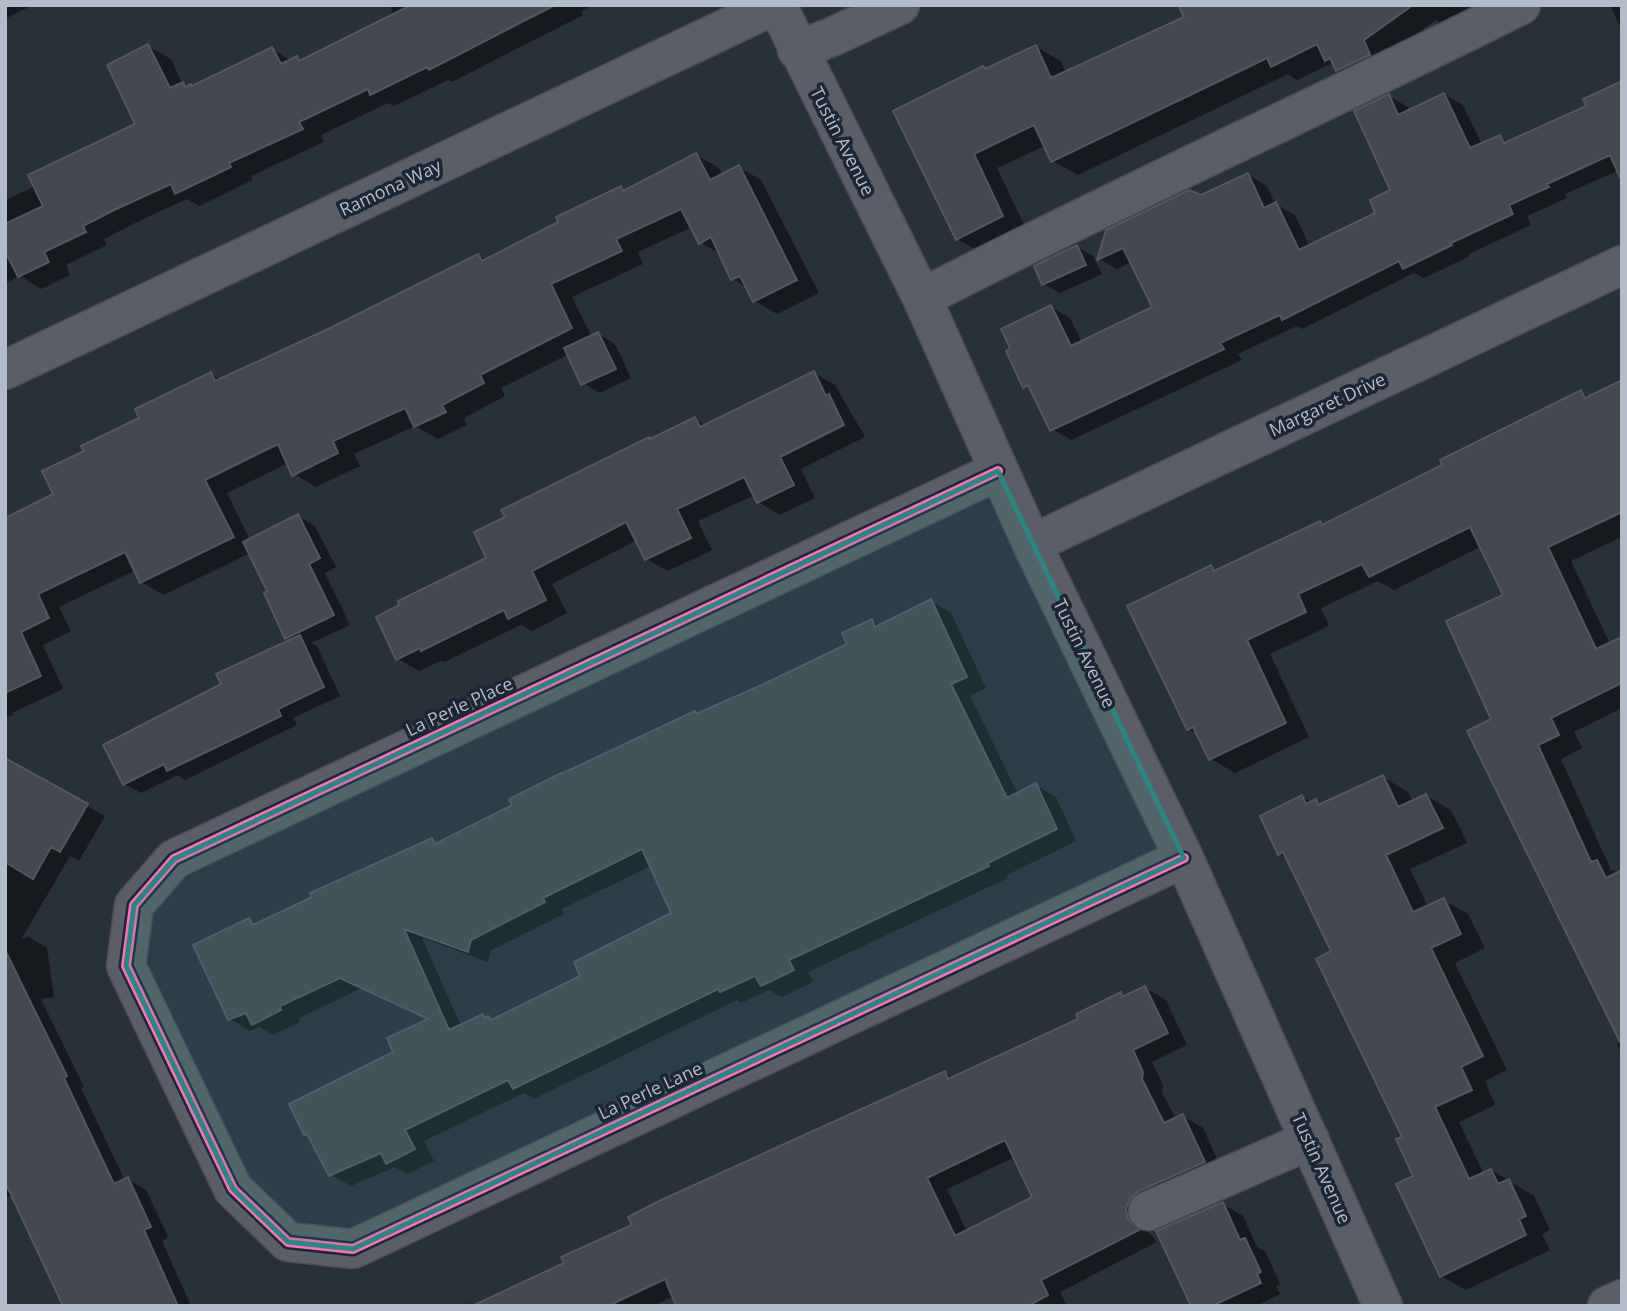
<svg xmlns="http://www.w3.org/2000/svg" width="1627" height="1311" viewBox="0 0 1627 1311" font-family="'Open Sans',sans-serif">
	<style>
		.shadow { fill: #0007; fill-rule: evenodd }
		.building { fill: #444950; stroke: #52575f; stroke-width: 2; fill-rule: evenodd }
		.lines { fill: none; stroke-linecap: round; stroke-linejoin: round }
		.minor-casing { stroke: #484c53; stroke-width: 41 }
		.minor { stroke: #5a5e66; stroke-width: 38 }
		.cycleway-casing { stroke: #1d2633; stroke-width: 15 }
		.cycleway { stroke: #fb73b8; stroke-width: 10 }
		.marked { fill: #308480; fill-opacity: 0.2; stroke: #308480; stroke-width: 5; stroke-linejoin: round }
		.labels { text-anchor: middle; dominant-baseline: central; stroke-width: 7; stroke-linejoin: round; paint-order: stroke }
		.street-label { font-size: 18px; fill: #b4bcc9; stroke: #1d2633 }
	</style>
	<rect width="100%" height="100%" fill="#2a3038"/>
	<path class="shadow" d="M5,5H33L5,19Z
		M390,5H594L581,11L583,15L452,82L448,80L394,106L388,103L321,135L324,142L251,176L253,180L199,206L187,199L137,222L104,239L107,245L66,265L70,275L41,289L20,276L5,283V200L36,186L137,125L148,46L171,59L182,83L193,87L272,49L292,61L297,58L302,61L394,16Z
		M1180,5H1475L1478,8L1449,28L1436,20L1388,54L1362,85L1337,70L1333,63L1297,80L1288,74L1078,175L1053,161L1045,146L997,168L1027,231L982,253L957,239L987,70L1036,47L1061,61L1066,73L1186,18Z
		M1610,5H1622V31Z
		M1444,94L1463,105L1482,145L1500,137L1510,143L1589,107L1622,169L1565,194L1567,198L1527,216L1531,225L1469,254L1470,256L1424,278L1414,273L1302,329L1297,326L1238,354L1242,360L1071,440L1052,429L1033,391L1025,386L1051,307L1070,318L1082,343L1154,308L1132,262L1117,269L1099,259L1201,197L1248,175L1267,186L1275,204L1295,215L1310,247L1378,214L1392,191L1389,96L1408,107L1409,111Z
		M696,155L719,168L723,176L739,167L761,180L819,293L777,314L755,301L748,288L733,279L722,255L700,242L692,227L638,252L643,264L572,297L592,337L598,334L615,344L631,378L600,393L583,383L569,354L501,388L505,396L464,418L467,425L438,439L415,426L354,454L360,466L316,487L294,474L288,463L227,493L250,540L298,516L315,526L336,567L325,573L350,625L311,643L317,646L340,696L293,718L297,725L185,780L178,775L141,793L124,784L223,685L292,641L286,637L270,592L250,553L164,595L141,582L136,570L59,607L71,631L43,645L63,689L12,713L13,715L5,718V527L55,495L86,452L211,374L221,380L328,331L478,256L487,260L621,188L626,191Z
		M1077,247L1093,256L1102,274L1060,293L1044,284Z
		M814,373L835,385L865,437L801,469L815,498L780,515L758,502L755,495L698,521L712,550L668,571L646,559L637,540L552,584L567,613L532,631L521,625L444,662L441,661L419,671L398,659L489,559L651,440L695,419L706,426Z
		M1622,385V537L1571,561L1610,644L1622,639V708L1574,732L1582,748L1561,759L1611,870L1622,873V1056L1617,1043L1621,1041L1493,720L1505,596L1482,546L1394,590L1378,581L1321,608L1329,626L1270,654L1309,737L1235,773L1211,759L1199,735L1188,729L1211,567L1217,571L1320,523L1325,525L1444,466L1581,392L1590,397Z
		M931,601L951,613L986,688L970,696L1018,794L1035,785L1056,797L1076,841L1007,875L1008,878L808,972L813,982L782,997L769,990L741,1003L737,1000L534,1099L524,1093L424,1141L434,1161L407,1174L395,1167L351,1186L331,1175L310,1136L306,1134L430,1020L362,988L299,1018L300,1022L273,1035L259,1027L250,1031L230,1019L249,920L257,925L432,840L439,844L695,713L699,715L849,645L872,621L881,626ZM651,866L673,914L582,976L493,1021L482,1016L461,1026L422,938L488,962L490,951L564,914L562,909Z
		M5,759L105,816L79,861L70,856L22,938L29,937L47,948L54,997L41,999L84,1087L81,1088L125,1181L127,1179L146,1190L168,1237L162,1241L191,1306H65L13,1195L5,1198Z
		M1383,777L1408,792L1413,802L1426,796L1451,810L1467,843L1410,869L1428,907L1443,900L1468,914L1485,948L1455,963L1507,1070L1485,1081L1495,1105L1459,1122L1484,1174L1491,1170L1534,1196L1550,1230L1542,1234L1550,1250L1466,1290L1441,1276L1404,1137L1333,952L1288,859L1279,854L1302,797L1312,803L1316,801L1322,805Z
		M1145,988L1166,1000L1187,1045L1152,1062L1163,1085L1162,1092L1176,1119L1183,1116L1203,1128L1224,1174L1146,1220L1148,1232L1157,1242L1060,1292L1067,1306H678L674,1296L652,1306H462L469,1303L473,1305L567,1264L635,1226L945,1073L954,1078L1081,1020L1121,994L1125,997ZM1015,1157L1035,1198L967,1232L947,1189Z
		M1223,1204L1243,1216L1257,1247L1265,1251L1280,1284L1276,1286L1280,1294L1256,1306H1192Z"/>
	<path class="building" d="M411,5H555L429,70L427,67L370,95L368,89L299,122L303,129L229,163L231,167L175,194L171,184L114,210L83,226L86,232L44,252L49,262L18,277L5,251V224L43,206L28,175L135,124L107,65L148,44L170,88L183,82L185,87L191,84L192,86L272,47L281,64L297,56L299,61Z
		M1178,5H1413L1364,40L1370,55L1336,71L1330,58L1325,61L1317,44L1271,67L1267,58L1051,162L1034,125L974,154L1003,216L956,240L893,111L983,66L985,69L1036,45L1051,78L1184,17Z
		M1622,81V182L1610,155L1547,184L1549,187L1509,205L1513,214L1451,243L1452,245L1403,269L1399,261L1282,320L1280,315L1220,343L1224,349L1050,431L1028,385L1023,388L1006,351L1010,348L1001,329L1051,305L1071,346L1152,307L1123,248L1097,260L1106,230L1189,190L1201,195L1248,173L1264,208L1276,202L1299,250L1375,213L1370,200L1390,190L1354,111L1389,94L1398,115L1444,93L1470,148L1500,135L1504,143L1586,106L1583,99Z
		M696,153L710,180L739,165L797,280L753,302L740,276L731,280L711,237L699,244L681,209L616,239L622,251L551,284L572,328L480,375L484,383L442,405L446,412L414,427L405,408L333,441L338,453L292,476L278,444L205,480L234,537L140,583L125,552L38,594L49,618L21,632L41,676L5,693V518L53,494L42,471L84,451L81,446L139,418L135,409L211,372L215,381L328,329L478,254L482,261L558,222L556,217L621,186L623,191Z
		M1077,245L1086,265L1042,285L1034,266Z
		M598,332L616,369L581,385L564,348Z
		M814,371L826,396L829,394L844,425L780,457L794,485L757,503L744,477L677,509L691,538L645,560L626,522L532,571L546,600L508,619L504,610L421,651L420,648L396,660L376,617L399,605L398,601L486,558L474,532L505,517L501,510L649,437L650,439L695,417L700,427Z
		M1622,380V512L1548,547L1596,649L1622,637V683L1551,718L1559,735L1538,745L1591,862L1597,860L1606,878L1622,870V1046L1467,731L1491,719L1446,621L1503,595L1470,527L1369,577L1362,564L1298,594L1306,612L1247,640L1286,723L1209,760L1193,727L1187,730L1127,606L1211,565L1214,571L1320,521L1322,525L1442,465L1440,460L1581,390L1585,398Z
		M298,514L320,558L309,564L334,615L285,639L264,593L267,591L243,542Z
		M931,599L967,677L951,684L1007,798L1036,783L1057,829L988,863L989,866L789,960L794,970L761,986L755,976L720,992L718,989L513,1089L508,1080L405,1130L415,1149L386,1164L381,1153L329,1176L307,1134L304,1135L289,1104L393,1052L387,1038L428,1019L340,978L280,1006L281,1010L252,1025L246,1013L228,1020L193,945L249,918L253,925L312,897L310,893L432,838L435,844L512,805L509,799L561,773V774L695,711L696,714L764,684L847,644L842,633L872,619L875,627ZM642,849L671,913L574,962L580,976L491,1020L488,1016L484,1018L483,1014L449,1030L404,929L468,952L471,940L545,902L543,898Z
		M300,635L324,687L278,709L281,716L167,771L164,764L123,785L103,745L221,684L216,674Z
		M5,758L88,804L60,852L51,847L33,879L5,862Z
		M1383,775L1398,807L1426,794L1443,828L1386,855L1413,912L1444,898L1461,934L1431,948L1483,1056L1461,1067L1472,1090L1435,1107L1469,1179L1491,1169L1498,1184L1509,1179L1526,1216L1519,1219L1526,1235L1440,1277L1396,1184L1413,1176L1396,1139L1402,1137L1316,959L1331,951L1283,852L1278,855L1260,816L1302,795L1306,804L1316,799L1318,805Z
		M5,950L67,1076L64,1078L114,1184L128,1177L151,1227L144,1230L178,1306H63L5,1182Z
		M1145,986L1168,1033L1133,1050L1143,1072L1142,1079L1164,1123L1183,1114L1205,1162L1139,1191L1131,1198L1126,1208L1128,1219L1139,1230L1041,1280L1048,1295L1028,1306H676L665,1279L608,1306H472L564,1263L561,1257L632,1225L628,1217L659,1201L945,1071L948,1079L1078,1019L1076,1014L1121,992L1122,997ZM1005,1140L1032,1197L955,1236L927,1178Z
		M1223,1202L1240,1240L1245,1238L1261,1272L1257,1274L1261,1283L1212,1306H1191L1156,1231Z"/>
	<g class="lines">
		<g class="minor-casing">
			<path id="minor" d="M777,5L922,298L1032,544L1184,858L1383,1306
				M797,50L832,37L900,5
				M922,298C1119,196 1322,105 1521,5
				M5,370L775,5
				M998,471L174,859L134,905L126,966L233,1189L288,1242L353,1249L1184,858
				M1032,544L1622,265
				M1148,1211L1310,1140
				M1607,1306L1622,1299"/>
		</g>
		<use href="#minor" class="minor"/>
		<g class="cycleway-casing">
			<path id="cycleway" d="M998,471L174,859L134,905L126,966L233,1189L288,1242L353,1249L1184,858"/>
		</g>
		<use href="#cycleway" class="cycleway"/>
	</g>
	<path class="marked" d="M998,471L1184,858L353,1249L288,1242L233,1189L126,966L134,905L174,859Z"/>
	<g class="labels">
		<g class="street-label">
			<text transform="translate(843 141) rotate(63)">Tustin Avenue</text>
			<text transform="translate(390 187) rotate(-25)">Ramona Way</text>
			<text transform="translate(1327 404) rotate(-25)">Margaret Drive</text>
			<text transform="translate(1085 653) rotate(64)">Tustin Avenue</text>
			<text transform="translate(459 706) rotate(-25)">La Perle Place</text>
			<text transform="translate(650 1090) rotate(-25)">La Perle Lane</text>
			<text transform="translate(1322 1168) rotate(66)">Tustin Avenue</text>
		</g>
	</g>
	<rect width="1627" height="1311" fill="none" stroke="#b4bcc9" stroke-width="14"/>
</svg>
